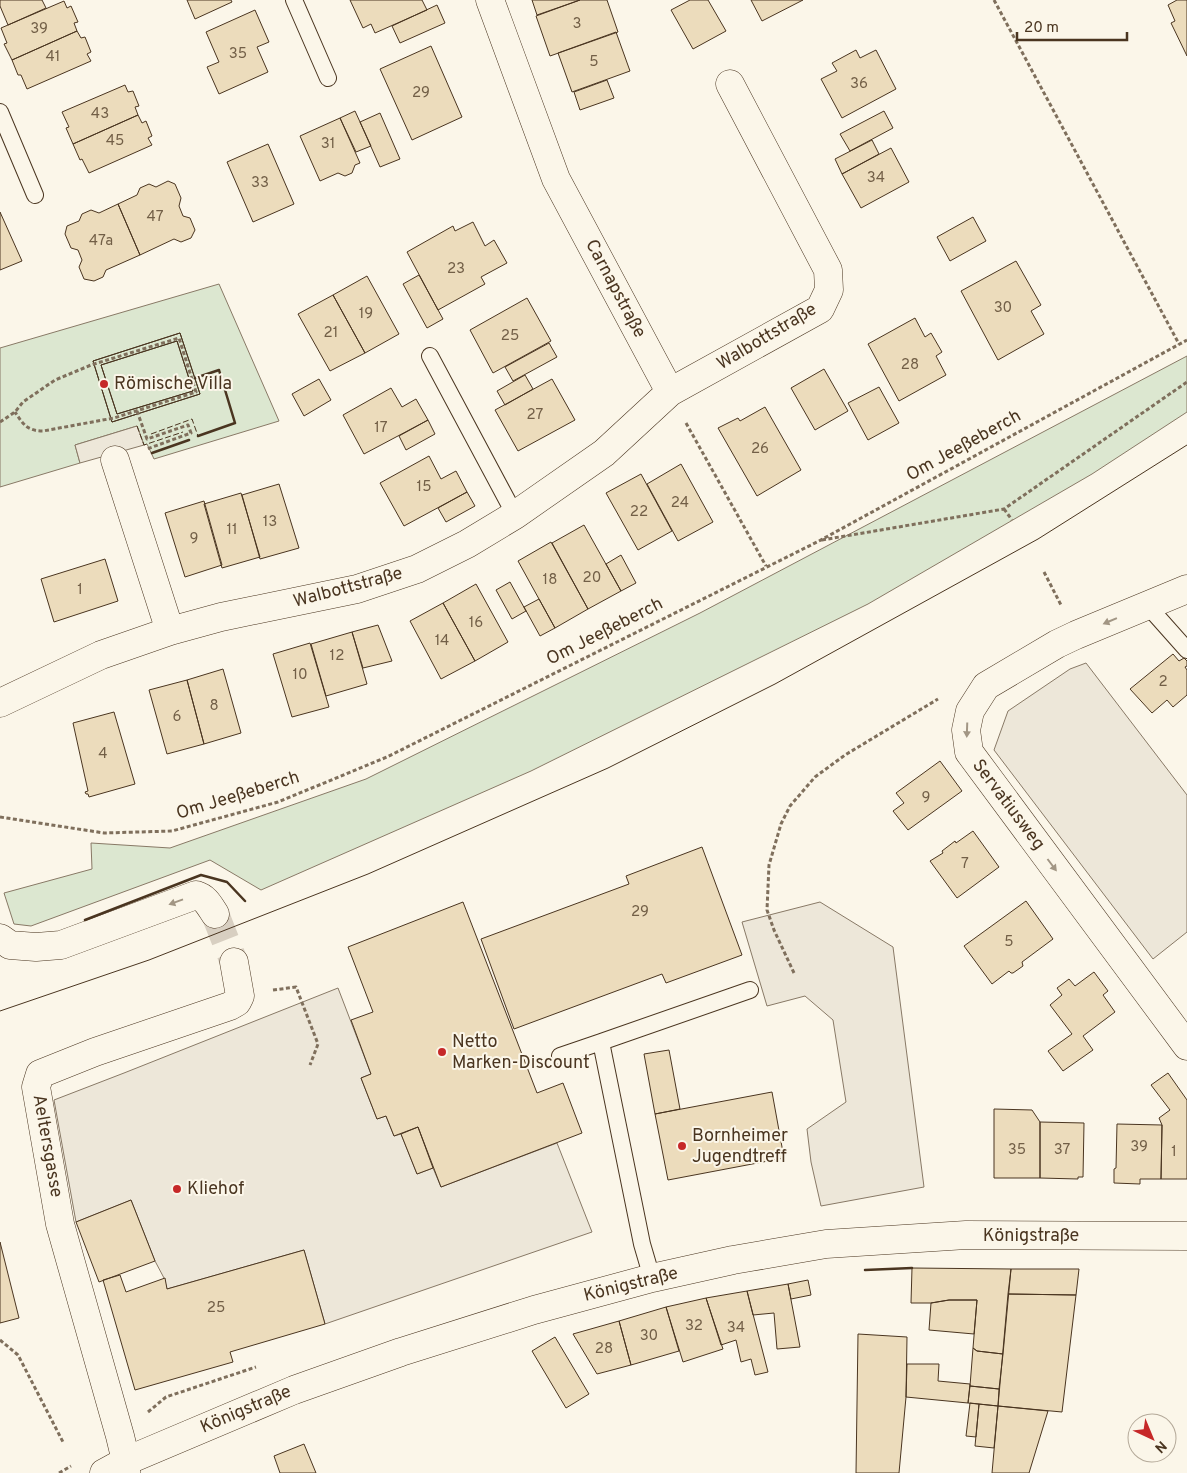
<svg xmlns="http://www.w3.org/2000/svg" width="1187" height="1473" viewBox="0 0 1187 1473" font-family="Overpass,sans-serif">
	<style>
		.green { fill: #dce7d0; stroke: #887966 }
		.parking { fill: #ede7d9; stroke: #887966 }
		.building { fill: #ecdcbc; stroke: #4a3520; fill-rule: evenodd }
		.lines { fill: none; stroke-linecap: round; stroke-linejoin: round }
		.minor-tunnel { stroke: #d8cfc1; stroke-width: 28; stroke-dasharray: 28 14; stroke-linecap: butt }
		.service-casing { stroke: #4a3520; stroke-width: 18 }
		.minor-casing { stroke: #4a3520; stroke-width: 29 }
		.tertiary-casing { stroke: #4a3520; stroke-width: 29 }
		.path { stroke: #7f6f5c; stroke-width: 3; stroke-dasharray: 4 2.5; stroke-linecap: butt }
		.service { stroke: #fbf6e9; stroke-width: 16 }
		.minor { stroke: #fbf6e9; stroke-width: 28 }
		.tertiary { stroke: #fbf6e9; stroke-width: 28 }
		.tram { stroke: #4a3520; stroke-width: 1 }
		.fence { stroke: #4a3520; stroke-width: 1; stroke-dasharray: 6 2.5; stroke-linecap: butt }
		.wall { stroke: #4a3520; stroke-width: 2.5 }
		.oneway { fill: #a29684 }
		.poi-dot { fill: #c62828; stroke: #fbf6e9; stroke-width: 2 }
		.labels { text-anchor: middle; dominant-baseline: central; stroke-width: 4; stroke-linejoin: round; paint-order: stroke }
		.number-label { font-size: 15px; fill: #725f47 }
		.street-label { font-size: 18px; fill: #4a3520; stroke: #fbf6e9 }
		.poi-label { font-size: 18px; fill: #4a3520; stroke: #fbf6e9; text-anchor: start }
	</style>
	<rect width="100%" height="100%" fill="#fbf6e9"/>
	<path class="green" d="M219,284L279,421L154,459L147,444L144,445L137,426L75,445L80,463L0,487V348Z
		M1187,356V412L1092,474L868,604L531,771L261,890L210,860L31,926L14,924L4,893L92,869L91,843L170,848L366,779L700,613Z"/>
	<path class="parking" d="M137,426L144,445L80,463L75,445Z
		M1086,663L1187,795V932L1153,959L994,750L1008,711L1070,669Z
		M820,902L893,947L924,1187L821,1206L811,1162L807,1129L846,1102L833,1020L805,996L767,1006L742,922Z
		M338,988L371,1074L361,1078L377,1119L386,1116L394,1136L401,1134L417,1174L433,1168L441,1187L557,1143L592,1232L325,1324L304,1250L167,1289L164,1278L155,1261L131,1200L76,1222L54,1100L124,1073Z"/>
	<path class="building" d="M0,0H42L46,8L8,25L0,6Z
		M187,0H231L232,2L195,19Z
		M350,0H422L427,10L375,33L371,24L363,28Z
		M532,0H580L537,15Z
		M580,0H607L618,32L550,56L536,16Z
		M690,0H708L726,31L693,49L671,10Z
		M751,0H803L762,21Z
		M1177,0H1187V56L1171,23L1175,21L1168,5Z
		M64,1L67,8L71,6L78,22L74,23L77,31L12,60L4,44L7,43L1,28Z
		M437,5L445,23L400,43L392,26Z
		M255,10L269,42L257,47L268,72L219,94L207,67L219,62L206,32Z
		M77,31L81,38L85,37L91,52L87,54L91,61L27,89L21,75H18L12,60Z
		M616,32L630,71L572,92L558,53Z
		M431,46L462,117L412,140L380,69Z
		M856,50L860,58L876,50L896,89L842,118L821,79L837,71L832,63Z
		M607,80L614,98L580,110L574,92Z
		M125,85L128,92L133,91L139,106L135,107L138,115L73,144L66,128L69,127L62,112Z
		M355,111L371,146L356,152L340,118Z
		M884,111L893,128L850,151L840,134Z
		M380,113L400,159L380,167L360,122Z
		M138,115L142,123L146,121L152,136L148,138L152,145L89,173L82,159L80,160L73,144Z
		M340,118L360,163L355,165L352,173L345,176L338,173L320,181L300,136Z
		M872,140L879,154L842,174L835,159Z
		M268,144L294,204L253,222L227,162Z
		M891,148L909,182L861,208L842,174Z
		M168,181L175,184L181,198L179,206L183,216L190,218L195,230L191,238L181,242L174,239L140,255L118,204L137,195L140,188L149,184L156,187Z
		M118,204L140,255L106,270L103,277L94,281L84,279L79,267L82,260L78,250L71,248L65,234L67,226L79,221L82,214L91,210L99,213Z
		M0,212L22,261L0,270Z
		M973,217L986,241L950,261L937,237Z
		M473,222L485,246L494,240L507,263L481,277L485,284L438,310L407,252L453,226L455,231Z
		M1016,261L1041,305L1031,311L1044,334L998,360L961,291Z
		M419,275L443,319L427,328L403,284Z
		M367,276L399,334L365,353L333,295Z
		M333,295L365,353L330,371L298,314Z
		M527,298L551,341L493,373L470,330Z
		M915,318L925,337L931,333L942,352L936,356L946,375L899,401L868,344Z
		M180,333L200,394L112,422L93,361ZM177,341L193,391L117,414L101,365Z
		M180,333L200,394L112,422L93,361Z
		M177,341L193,391L117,414L101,365Z
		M549,343L557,357L513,381L505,367Z
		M824,369L848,411L815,430L791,388Z
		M525,375L533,389L505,405L497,391Z
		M319,379L331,400L304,416L292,394Z
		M552,379L575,420L518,451L495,410Z
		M879,387L899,423L868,440L848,403Z
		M391,388L402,407L416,399L428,420L364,454L343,415Z
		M765,407L801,470L757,496L718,428L738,418L740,421Z
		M428,420L435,434L406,450L399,436Z
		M429,456L441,479L456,471L467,492L404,526L380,483Z
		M681,464L713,522L678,541L647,484Z
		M641,474L672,531L638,550L606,493Z
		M279,484L299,548L260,559L242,495Z
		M467,492L475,506L446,522L438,508Z
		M241,493L260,557L222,568L204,504Z
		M204,501L222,565L185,577L165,513Z
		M584,525L621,591L588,609L552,543Z
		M551,542L588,609L555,628L518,561Z
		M621,555L636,583L621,591L606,564Z
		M105,559L118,601L54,622L41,579Z
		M510,582L526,611L512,619L496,590Z
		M476,584L508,642L475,661L443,603Z
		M539,599L555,628L540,636L524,607Z
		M443,603L475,661L441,679L410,621Z
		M378,625L392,661L363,668L352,632Z
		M352,632L367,684L326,696L311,644Z
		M310,643L329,707L292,717L273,654Z
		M1173,654L1179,661L1184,658L1187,661V666L1185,667L1187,670V695L1173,707L1167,700L1152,713L1130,689Z
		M223,669L241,733L204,744L187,680Z
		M187,680L204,744L167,754L149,690Z
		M114,712L135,784L89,797L88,794H86L85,792L88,791L73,723Z
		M940,761L962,791L908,830L893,811L904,803L896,793Z
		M973,831L999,867L957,898L930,861L943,853L942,851L955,841L956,843Z
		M702,847L742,955L666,983L662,974L514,1029L481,939L629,884L626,876Z
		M1026,901L1053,939L1022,962L1023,966L1013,973H1011L1009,971L992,984L964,946Z
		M463,902L537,1093L563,1083L582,1133L441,1187L418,1127L394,1136L386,1116L377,1119L361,1078L371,1074L351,1020L373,1012L348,947Z
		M1094,972L1108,991L1103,995L1115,1012L1083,1036L1093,1050L1063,1071L1048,1051L1072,1034L1050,1005L1062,995L1057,988L1069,979L1075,986Z
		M669,1050L680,1109L655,1114L644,1054Z
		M1168,1073L1187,1100V1179H1161L1162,1125L1159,1118L1170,1110L1151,1085Z
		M772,1092L784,1158L668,1180L655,1114Z
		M994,1109L1032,1110L1040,1122V1178H994Z
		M1040,1122L1084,1123L1083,1177H1078V1179L1040,1178Z
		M1117,1124L1162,1125L1161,1179H1140V1184L1114,1183V1169L1116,1168Z
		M418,1127L433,1168L417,1174L401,1134Z
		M131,1200L155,1261L99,1282L76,1222Z
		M0,1242L19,1318L0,1323Z
		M304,1250L325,1324L230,1352L233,1362L135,1390L103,1280L120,1275L126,1292L165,1278L167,1289Z
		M912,1268L1011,1269L1003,1354L977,1351L973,1348L977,1300H949L931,1303H911Z
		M1011,1269H1079L1076,1295L1008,1294Z
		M808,1280L811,1295L791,1299L788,1284Z
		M788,1284L800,1347L777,1349L774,1313L753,1315L747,1291Z
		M747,1291L768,1372L755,1375L751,1359L741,1362L736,1340L721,1345L706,1298Z
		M1008,1294L1076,1295L1062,1412L998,1406Z
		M706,1298L723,1349L683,1362L666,1307Z
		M949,1300H977L974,1334L929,1330L931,1303Z
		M666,1307L679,1351L631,1365L619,1321Z
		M619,1321L631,1365L597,1374L573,1334Z
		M858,1334L907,1337L906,1397L899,1473H856Z
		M555,1337L589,1394L566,1408L532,1351Z
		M973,1348L977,1351L1003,1354L999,1389L970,1386Z
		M907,1364H939L938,1381L970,1384L968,1403L906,1397Z
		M970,1386L999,1389L998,1406L968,1403Z
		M970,1403L979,1404L976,1437L966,1436Z
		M979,1404L998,1406L994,1448L975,1446Z
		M998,1406L1048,1411L1029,1473H992Z
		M304,1444L316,1473H280L274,1456Z"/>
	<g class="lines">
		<path class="minor-tunnel" d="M215,914L234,962"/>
		<g class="service-casing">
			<path id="service" d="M294,0L328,78
				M0,112L35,195
				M430,356L515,515
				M1147,605L1187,650
				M601,1042L750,990
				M560,1056L601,1042L642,1244L652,1278"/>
		</g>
		<g class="minor-casing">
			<path id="minor" d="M490,0L556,179L670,392
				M115,460L170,631
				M1187,589L1076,635L1057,644L986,686L970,711L966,730L969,752L1187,1046
				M0,703L101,655L170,631L221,617L357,589L417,569L467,544L515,515L604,453L670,392L820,309L829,290L828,270L730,84
				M0,938L10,945L36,947L61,945L196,895C206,898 209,905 215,914
				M126,1473V1461L120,1436L60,1224L36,1087L40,1074L95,1052L230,1006L237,1002L240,996L234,962"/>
		</g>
		<g class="tertiary-casing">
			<path id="tertiary" d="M104,1473L126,1461L294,1390L401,1352L534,1310L652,1278L733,1260L826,1244L966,1235L1187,1236"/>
		</g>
		<path class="path" d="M994,0L1179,344
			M137,411L147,439L188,425L191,433L147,449
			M0,422L15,412L23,402L55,380L91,365L179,338L196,392L114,418L43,431C27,431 23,424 15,412
			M686,423L766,566
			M1004,509L1012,520
			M822,540L1004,509L1187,382
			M1044,572L1061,605
			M0,817L104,833L172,831L278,802L387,757L819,541L1187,340
			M794,973L774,930L767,910L769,865L781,824L790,806L815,777L845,755L938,699
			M273,990L296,987L318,1044L310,1065
			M0,1340L18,1355L63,1442
			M148,1412L166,1397L256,1367
			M59,1473L71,1466"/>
		<use href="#service" class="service"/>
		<use href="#minor" class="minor"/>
		<use href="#tertiary" class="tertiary"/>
		<path class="tram" d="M0,1011L149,960L368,874L608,768L775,684L1038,539L1187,445"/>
		<path class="fence" d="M137,426L144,445L183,432
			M151,434L192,419L198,436"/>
		<path class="wall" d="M195,378L219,370L235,423L198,436
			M152,453L189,440
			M85,920L201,875L227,882L245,901
			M865,1270L912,1268"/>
	</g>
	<defs><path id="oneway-solid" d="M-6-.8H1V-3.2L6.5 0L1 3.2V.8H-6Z" transform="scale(1.25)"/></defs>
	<g class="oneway">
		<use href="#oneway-solid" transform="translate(1110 621) rotate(157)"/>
		<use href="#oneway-solid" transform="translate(967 730) rotate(92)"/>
		<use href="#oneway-solid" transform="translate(1052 865) rotate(53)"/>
		<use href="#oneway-solid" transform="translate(176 902) rotate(160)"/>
	</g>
	<g class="poi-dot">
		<circle cx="104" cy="384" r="5"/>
		<circle cx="442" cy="1052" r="5"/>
		<circle cx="682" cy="1146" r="5"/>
		<circle cx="177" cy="1189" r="5"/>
	</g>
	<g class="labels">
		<g class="number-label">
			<text x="577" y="24">3</text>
			<text x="39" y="29">39</text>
			<text x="238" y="54">35</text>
			<text x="53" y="57">41</text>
			<text x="594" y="62">5</text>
			<text x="859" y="84">36</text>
			<text x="421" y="93">29</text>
			<text x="100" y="114">43</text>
			<text x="115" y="141">45</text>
			<text x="328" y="144">31</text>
			<text x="876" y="178">34</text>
			<text x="260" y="183">33</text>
			<text x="155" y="217">47</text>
			<text x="101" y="241">47a</text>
			<text x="456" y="269">23</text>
			<text x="1003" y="308">30</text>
			<text x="366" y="314">19</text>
			<text x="331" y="333">21</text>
			<text x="510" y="336">25</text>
			<text x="910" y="365">28</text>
			<text x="535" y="415">27</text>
			<text x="381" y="428">17</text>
			<text x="760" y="449">26</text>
			<text x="424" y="487">15</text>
			<text x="680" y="503">24</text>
			<text x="639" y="512">22</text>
			<text x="270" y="522">13</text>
			<text x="232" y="530">11</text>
			<text x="194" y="539">9</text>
			<text x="592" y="578">20</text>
			<text x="550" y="580">18</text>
			<text x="80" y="590">1</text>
			<text x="476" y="623">16</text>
			<text x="442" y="641">14</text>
			<text x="337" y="656">12</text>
			<text x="300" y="675">10</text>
			<text x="1163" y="682">2</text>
			<text x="214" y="706">8</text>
			<text x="177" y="717">6</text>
			<text x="103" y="754">4</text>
			<text x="926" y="798">9</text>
			<text x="965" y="864">7</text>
			<text x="640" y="912">29</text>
			<text x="1009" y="942">5</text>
			<text x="1139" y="1147">39</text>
			<text x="1017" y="1150">35</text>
			<text x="1062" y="1150">37</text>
			<text x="1174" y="1152">1</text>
			<text x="216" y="1308">25</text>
			<text x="694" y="1326">32</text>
			<text x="736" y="1328">34</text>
			<text x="649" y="1336">30</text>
			<text x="604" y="1349">28</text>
		</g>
		<g class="street-label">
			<text transform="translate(615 289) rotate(62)">Carnapstraße</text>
			<text transform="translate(767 337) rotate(-31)">Walbottstraße</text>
			<text transform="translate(964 446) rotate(-29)">Om Jeeßeberch</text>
			<text transform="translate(348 588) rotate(-15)">Walbottstraße</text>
			<text transform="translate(605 632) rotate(-27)">Om Jeeßeberch</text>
			<text transform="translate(238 796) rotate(-17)">Om Jeeßeberch</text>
			<text transform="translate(1008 805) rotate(53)">Servatiusweg</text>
			<text transform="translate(47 1146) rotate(80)">Aeltersgasse</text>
			<text x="1031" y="1236">Königstraße</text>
			<text transform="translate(631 1285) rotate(-14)">Königstraße</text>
			<text transform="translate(246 1410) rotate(-23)">Königstraße</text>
		</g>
		<g class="poi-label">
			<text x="114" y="384">Römische Villa</text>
			<text x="452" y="1042">Netto<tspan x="452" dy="21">Marken-Discount</tspan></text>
			<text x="692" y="1136">Bornheimer<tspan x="692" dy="21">Jugendtreff</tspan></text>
			<text x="187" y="1189">Kliehof</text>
		</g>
	</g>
	<g transform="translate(1152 1438) rotate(136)"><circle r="24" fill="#fbf6e9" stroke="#b4a999"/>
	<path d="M0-4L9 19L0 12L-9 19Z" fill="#c62828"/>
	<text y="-8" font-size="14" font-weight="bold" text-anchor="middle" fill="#4a3520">N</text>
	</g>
	<path d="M1017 32v8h110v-8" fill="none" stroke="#4a3520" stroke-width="2.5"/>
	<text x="1024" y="32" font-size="15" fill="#4a3520" stroke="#fbf6e9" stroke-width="4" paint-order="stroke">20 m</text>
</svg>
